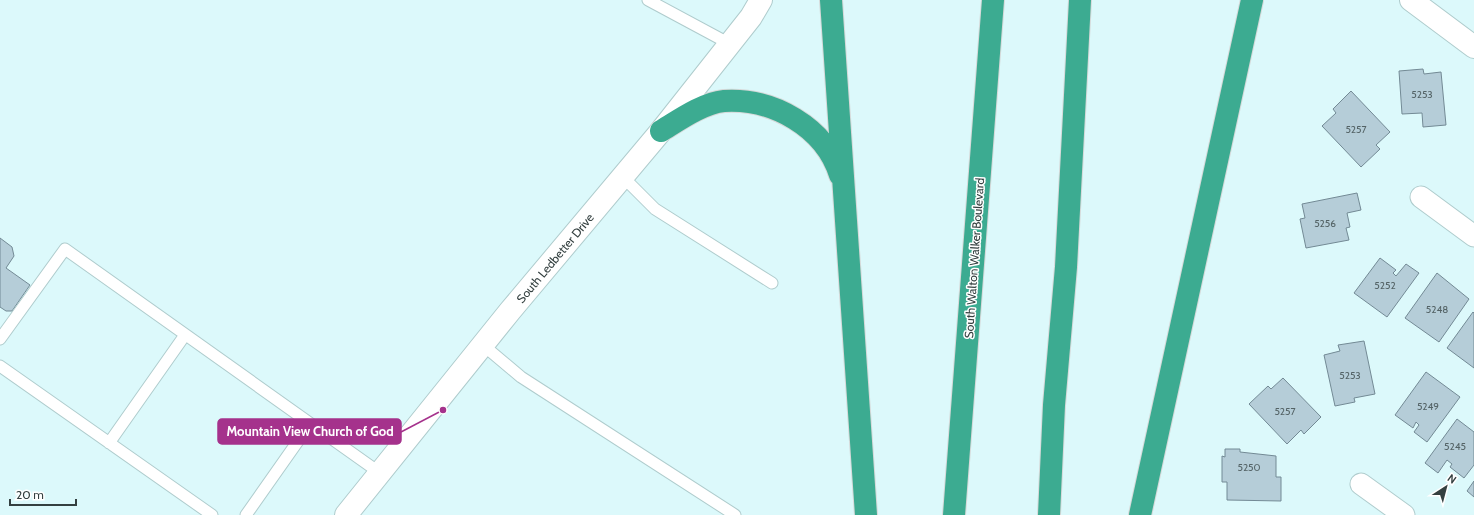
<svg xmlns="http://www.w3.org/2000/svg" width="1474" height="515" viewBox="0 0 1474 515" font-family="Cabin,sans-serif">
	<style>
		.building { fill: #b5cdd8; stroke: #738a95 }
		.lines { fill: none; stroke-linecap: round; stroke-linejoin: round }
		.service-casing { stroke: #afcccd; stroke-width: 13 }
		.minor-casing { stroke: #afcccd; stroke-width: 23 }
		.tertiary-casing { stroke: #afcccd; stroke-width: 24 }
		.secondary-casing { stroke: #afcccd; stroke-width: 24 }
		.motorway-casing { stroke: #d6d9d9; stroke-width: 24 }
		.service { stroke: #fff; stroke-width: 11 }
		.minor { stroke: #fff; stroke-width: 21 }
		.tertiary { stroke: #fff; stroke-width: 22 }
		.secondary { stroke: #fff; stroke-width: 22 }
		.motorway { stroke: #3cab91; stroke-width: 22 }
		.labels { text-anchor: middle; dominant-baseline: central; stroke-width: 3; stroke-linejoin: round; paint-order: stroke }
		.number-label { font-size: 10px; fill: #546366 }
		.street-label { font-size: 12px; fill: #344040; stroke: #fff }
		.leader { fill: none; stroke: #a5328c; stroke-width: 1.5 }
		.callout-dot { fill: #a5328c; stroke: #fff; stroke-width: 1.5 }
		.callout { fill: #a5328c; stroke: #a5328c; stroke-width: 1.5 }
		.callout-label { font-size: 13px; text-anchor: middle; font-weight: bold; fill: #fff }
	</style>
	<rect width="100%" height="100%" fill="#dcf9fb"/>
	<path class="building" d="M1423,69L1424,74L1441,72L1446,125L1423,127L1422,113L1402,114L1399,71Z
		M1351,91L1390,132L1376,145L1380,149L1361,167L1322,126L1336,113L1333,109Z
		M1357,193L1361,210L1347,213L1350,227L1346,228L1349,240L1306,248L1300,219L1305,218L1302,204Z
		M0,238L12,247L14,256L6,268L30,285L12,311H6L0,307Z
		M1380,258L1396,270L1393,273L1396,276L1406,264L1419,273L1387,317L1354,293Z
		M1437,273L1469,299L1439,342L1405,318Z
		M1473,312L1474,313V368L1447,348Z
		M1364,341L1375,394L1354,398L1355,402L1335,406L1324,355L1340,351L1338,345Z
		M1426,372L1460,397L1427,442L1414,432L1419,425L1416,422L1413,428L1395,415Z
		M1283,378L1321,417L1304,434L1301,430L1287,444L1249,404L1268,386L1271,389Z
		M1457,419L1474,432V465L1464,478L1450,467L1452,464L1447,460L1438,473L1425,463Z
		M1225,449H1240V452L1276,456V477H1281V501L1227,500V482H1222V456L1225,457Z
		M1474,481V497L1467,491Z"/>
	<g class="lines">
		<g class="service-casing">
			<path id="service" d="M648,0L730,44
				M623,177L655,209L772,283
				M0,339L65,249L380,473
				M483,345L521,377L735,515
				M0,366L212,515
				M109,443L185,335
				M246,515L310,424"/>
		</g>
		<g class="minor-casing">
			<path id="minor" d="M1421,197L1474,236
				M1361,484L1404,515"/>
		</g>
		<g class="tertiary-casing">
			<path id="tertiary" d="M346,515L510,311L661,131L751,17L761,0"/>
		</g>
		<g class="secondary-casing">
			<path id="secondary" d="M1411,0L1474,47"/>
		</g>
		<g class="motorway-casing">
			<path id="motorway" d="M831,0L866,515
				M661,131C679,120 703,103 724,101C773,98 825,127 840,175
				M954,515L993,0
				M1049,515L1054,405L1066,267L1080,0
				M1140,515L1252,0"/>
		</g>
		<use href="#service" class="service"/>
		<use href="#minor" class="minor"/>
		<use href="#tertiary" class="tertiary"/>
		<use href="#secondary" class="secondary"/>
		<use href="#motorway" class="motorway"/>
	</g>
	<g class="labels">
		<g class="number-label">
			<text x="1422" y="94">5253</text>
			<text x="1356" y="129">5257</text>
			<text x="1325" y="223">5256</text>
			<text x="1385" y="285">5252</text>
			<text x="1437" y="309">5248</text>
			<text x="1350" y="375">5253</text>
			<text x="1428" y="406">5249</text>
			<text x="1285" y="411">5257</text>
			<text x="1455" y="446">5245</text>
			<text x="1249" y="467">5250</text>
		</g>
		<g class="street-label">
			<text transform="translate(555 258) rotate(-50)">South Ledbetter Drive</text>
			<text transform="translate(974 258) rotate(-86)">South Walton Walker Boulevard</text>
		</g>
	</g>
	<path class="leader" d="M443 410L401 432"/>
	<circle class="callout-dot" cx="443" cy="410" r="4"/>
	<rect class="callout" x="218" y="419" width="183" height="25" rx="4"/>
	<g class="callout-label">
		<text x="310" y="436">Mountain View Church of God</text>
	</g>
	<g transform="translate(1446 487) rotate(36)" stroke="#ffffff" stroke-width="3" paint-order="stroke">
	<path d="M0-3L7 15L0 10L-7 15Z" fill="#344040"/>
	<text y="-6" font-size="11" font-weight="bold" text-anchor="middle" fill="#344040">N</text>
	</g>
	<path d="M10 499v6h66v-6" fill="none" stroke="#344040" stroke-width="2"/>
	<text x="16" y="499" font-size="12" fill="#344040" stroke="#ffffff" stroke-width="3" paint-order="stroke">20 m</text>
</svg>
